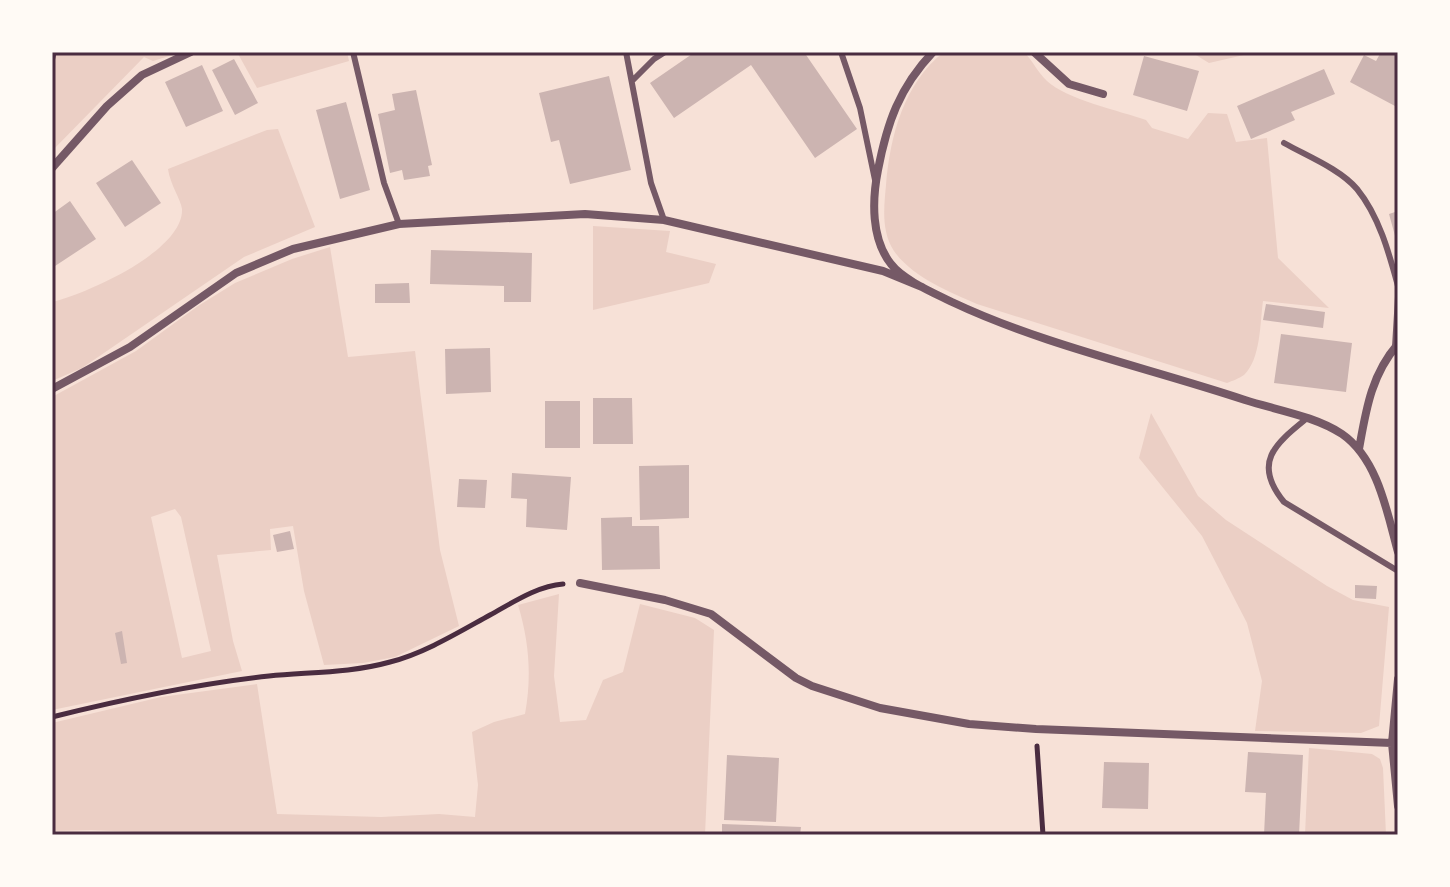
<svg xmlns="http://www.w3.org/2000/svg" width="1450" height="887" viewBox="0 0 1450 887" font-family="Barlow,sans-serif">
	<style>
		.green { fill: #ebcfc5; fill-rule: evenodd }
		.building { fill: #ccb4b1 }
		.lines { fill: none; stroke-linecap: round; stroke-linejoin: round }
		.path { stroke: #4a2c40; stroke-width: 5 }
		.service { stroke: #755966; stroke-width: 6 }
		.minor { stroke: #755966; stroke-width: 8 }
		.neatline { fill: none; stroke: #4a2c40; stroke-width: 3 }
	</style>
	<rect width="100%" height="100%" fill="#f7e1d7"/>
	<path class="green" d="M52,52H182L153,61L144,57L52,151Z
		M237,52H347L349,61L257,88Z
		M944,52H1024C1033,61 1038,73 1047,81C1066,99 1120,111 1146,120L1152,128L1188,139L1208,113L1227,114L1236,142L1267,138L1278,258L1329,308L1263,301C1260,322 1261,359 1244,375C1240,378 1232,381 1227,383L977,304C950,292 912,277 894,251C881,231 884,207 886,185C890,136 904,83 944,52Z
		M1191,52H1257L1209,63Z
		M278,129L315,227L244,257L82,368L52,381V302C86,294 184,251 182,209C181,200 170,184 168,169L267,130Z
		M593,226L670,231L666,252L716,264L709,283L593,310Z
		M330,247L348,357L415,351L440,550L459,626L395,657L363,663L324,665L304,591L293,526L270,529L271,550L217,555L233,641L242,671L52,710V397L136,351L198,306L235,283L292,259ZM175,509L181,517L211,651L182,658L151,517Z
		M1151,413L1198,496L1226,520L1327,586L1353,600L1389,607L1379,726L1361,733L1255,731L1262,681L1247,623L1202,536L1139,458Z
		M559,594L554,676L560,722L586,720L603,680L623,672L640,604L695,618L714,630L705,835H203L91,830L52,831V723L161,697L257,684L277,814L381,817L439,814L475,817L478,785L472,732L494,722L525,714C532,676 529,641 518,605Z
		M1309,748L1372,754L1380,759L1383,768L1386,835H1305Z"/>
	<path class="building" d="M695,52H804L857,129L815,158L751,65L674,118L650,83Z
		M1381,52H1398V100L1395,106L1350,82L1364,55L1376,61Z
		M1144,56L1199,71L1187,111L1133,95Z
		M234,59L258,103L235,115L212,70Z
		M202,65L223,111L186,127L165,82Z
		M1324,69L1335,94L1291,112L1295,120L1251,139L1237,106Z
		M609,76L631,170L570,184L559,140L551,142L539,93Z
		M416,90L432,165L428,166L430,176L404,180L402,170L390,173L378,114L395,110L392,94Z
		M346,102L370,190L340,199L316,110Z
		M132,160L161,203L125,227L96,183Z
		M70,201L96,239L52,268V214Z
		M1398,211V243H1397L1389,214Z
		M431,250L532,253L531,302H504V286L430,284Z
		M409,283L410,303H375V284Z
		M1266,304L1325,312L1323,328L1263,320Z
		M1281,334L1352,343L1346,392L1274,383Z
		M490,348L491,392L446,394L445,349Z
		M593,398H632L633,444H593Z
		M545,401H580V448H545Z
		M689,465V518L640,520L639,466Z
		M512,473L571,477L567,530L526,527L527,499L511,498Z
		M459,479L487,480L485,508L457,507Z
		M632,517V526H659L660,569L602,570L601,518Z
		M290,531L294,549L277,552L273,535Z
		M1355,585L1377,586L1376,599L1355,598Z
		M122,631L127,663L121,664L115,633Z
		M1248,752L1303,755L1299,835H1264L1266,793L1245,792Z
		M727,755L779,758L776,822L724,820Z
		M1104,762L1149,763L1148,809L1102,808Z
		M722,824L801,827L800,835H722Z"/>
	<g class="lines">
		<path class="path" d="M52,62L54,52
			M52,717C124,699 195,684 269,676C309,672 351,673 390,662C425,653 459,632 490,615C512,603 537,586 563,584
			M1037,746L1043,835"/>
		<path class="service" d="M353,52L384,183L399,224
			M626,52L651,183L664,220
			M841,52L860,108L875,180
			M632,81L654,59L665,52
			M1284,143C1307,156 1340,169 1357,189C1379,216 1389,253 1398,286
			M1395,347L1398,297
			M1306,419C1275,444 1252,463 1284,502L1398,571"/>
		<path class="minor" d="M933,52C899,88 887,123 878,170C872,200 871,239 891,264C903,280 934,293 952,302C1043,345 1149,368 1245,400C1276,410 1315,416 1342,434C1378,459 1387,512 1398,552
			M1034,52L1069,84L1103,94
			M52,168L107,106L142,75L191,52
			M52,389L130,347L236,273L293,249L399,224L585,214L664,220L883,271L922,287
			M1359,449C1366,410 1371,375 1398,344
			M580,583L665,600L711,614L796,678L812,686L880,708L969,724L1036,729L1392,743
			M1398,679L1392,743L1398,806"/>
	</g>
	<rect width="1450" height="887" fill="none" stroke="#fffaf5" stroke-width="108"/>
	<rect x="54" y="54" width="1342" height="779" class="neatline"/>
</svg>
